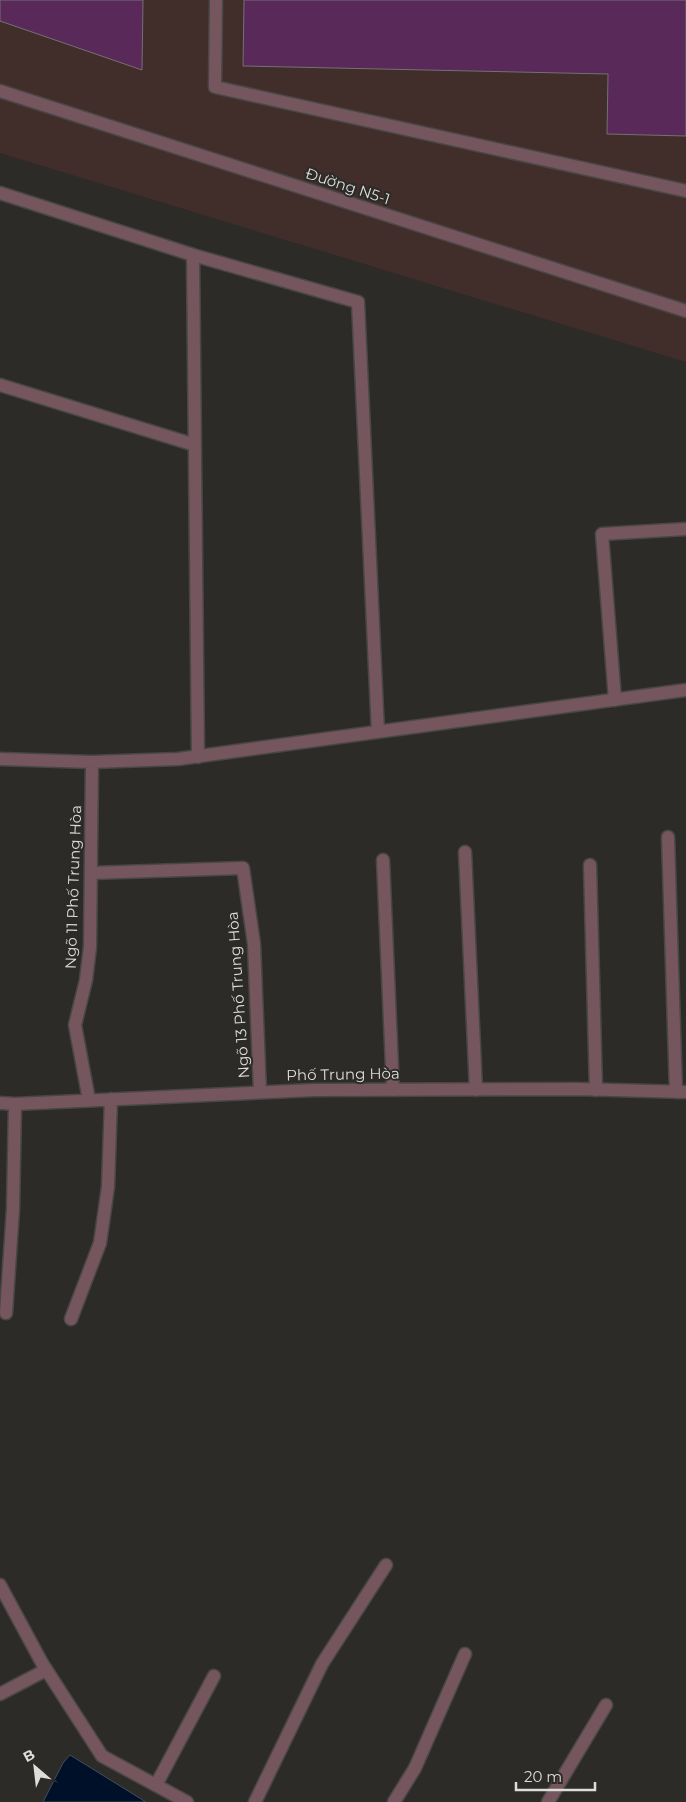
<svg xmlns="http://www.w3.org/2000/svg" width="686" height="1802" viewBox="0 0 686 1802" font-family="Montserrat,sans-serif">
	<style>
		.industrial { fill: #412d29 }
		.water { fill: #001028; stroke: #424e5e }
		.building { fill: #59295a; stroke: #747174 }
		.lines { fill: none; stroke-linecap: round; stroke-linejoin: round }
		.service-casing { stroke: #484745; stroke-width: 15 }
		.minor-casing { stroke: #484745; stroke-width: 15 }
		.tertiary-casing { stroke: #484745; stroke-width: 15 }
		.service { stroke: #75555e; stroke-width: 12 }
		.minor { stroke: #75555e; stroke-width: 12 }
		.tertiary { stroke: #75555e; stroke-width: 12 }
		.labels { text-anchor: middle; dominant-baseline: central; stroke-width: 4; stroke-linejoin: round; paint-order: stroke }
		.street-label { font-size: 15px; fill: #dddddb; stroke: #2c2b28 }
	</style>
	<rect width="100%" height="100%" fill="#2c2b28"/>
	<path class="industrial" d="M0,0H686V362L0,153Z"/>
	<path class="water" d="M70,1755L146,1802H43L63,1763Z"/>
	<path class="building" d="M0,0H143L142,70L0,21Z
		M244,0H686V136L607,134L608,74L243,66Z"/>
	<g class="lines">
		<g class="service-casing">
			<path id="service" d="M216,0L215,87L686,191
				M590,865L596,1090
				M91,873L243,868L254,944L260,1092
				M0,1694L46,1670
				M156,1785L214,1676"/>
		</g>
		<g class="minor-casing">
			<path id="minor" d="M0,91L686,311
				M0,193L193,255L358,302L378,732
				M193,255L198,757
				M0,385L195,445
				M615,700L602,534L686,529
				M0,759L92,762L178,759L686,690
				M668,837L676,1092
				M465,852L476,1090
				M383,860L393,1090
				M89,1100L75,1025L86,980L90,947L92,762
				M0,1103L15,1104L314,1090L577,1089L686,1092
				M6,1313L13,1209L15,1104
				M71,1319L100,1243L108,1187L111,1099
				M255,1802L322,1664L386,1565
				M394,1802L415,1768L465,1654
				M548,1802L606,1705"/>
		</g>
		<g class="tertiary-casing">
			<path id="tertiary" d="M0,1585L42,1663L102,1756L187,1802"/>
		</g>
		<use href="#service" class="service"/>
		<use href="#minor" class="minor"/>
		<use href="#tertiary" class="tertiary"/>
	</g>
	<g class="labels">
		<g class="street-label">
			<text transform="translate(348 186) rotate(18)">Đường N5-1</text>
			<text transform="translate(73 887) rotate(-88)">Ngõ 11 Phố Trung Hòa</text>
			<text transform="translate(238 995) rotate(-94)">Ngõ 13 Phố Trung Hòa</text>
			<text transform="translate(343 1074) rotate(-1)">Phố Trung Hòa</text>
		</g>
	</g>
	<g transform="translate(35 1767) rotate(332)" stroke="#2c2b28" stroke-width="4" paint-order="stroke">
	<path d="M0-4L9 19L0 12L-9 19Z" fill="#dddddb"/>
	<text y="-8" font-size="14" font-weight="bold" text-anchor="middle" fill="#dddddb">B</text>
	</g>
	<path d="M516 1782v8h79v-8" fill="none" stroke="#dddddb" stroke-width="2.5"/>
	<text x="524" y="1782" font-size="15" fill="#dddddb" stroke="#2c2b28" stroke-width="4" paint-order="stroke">20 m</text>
</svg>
